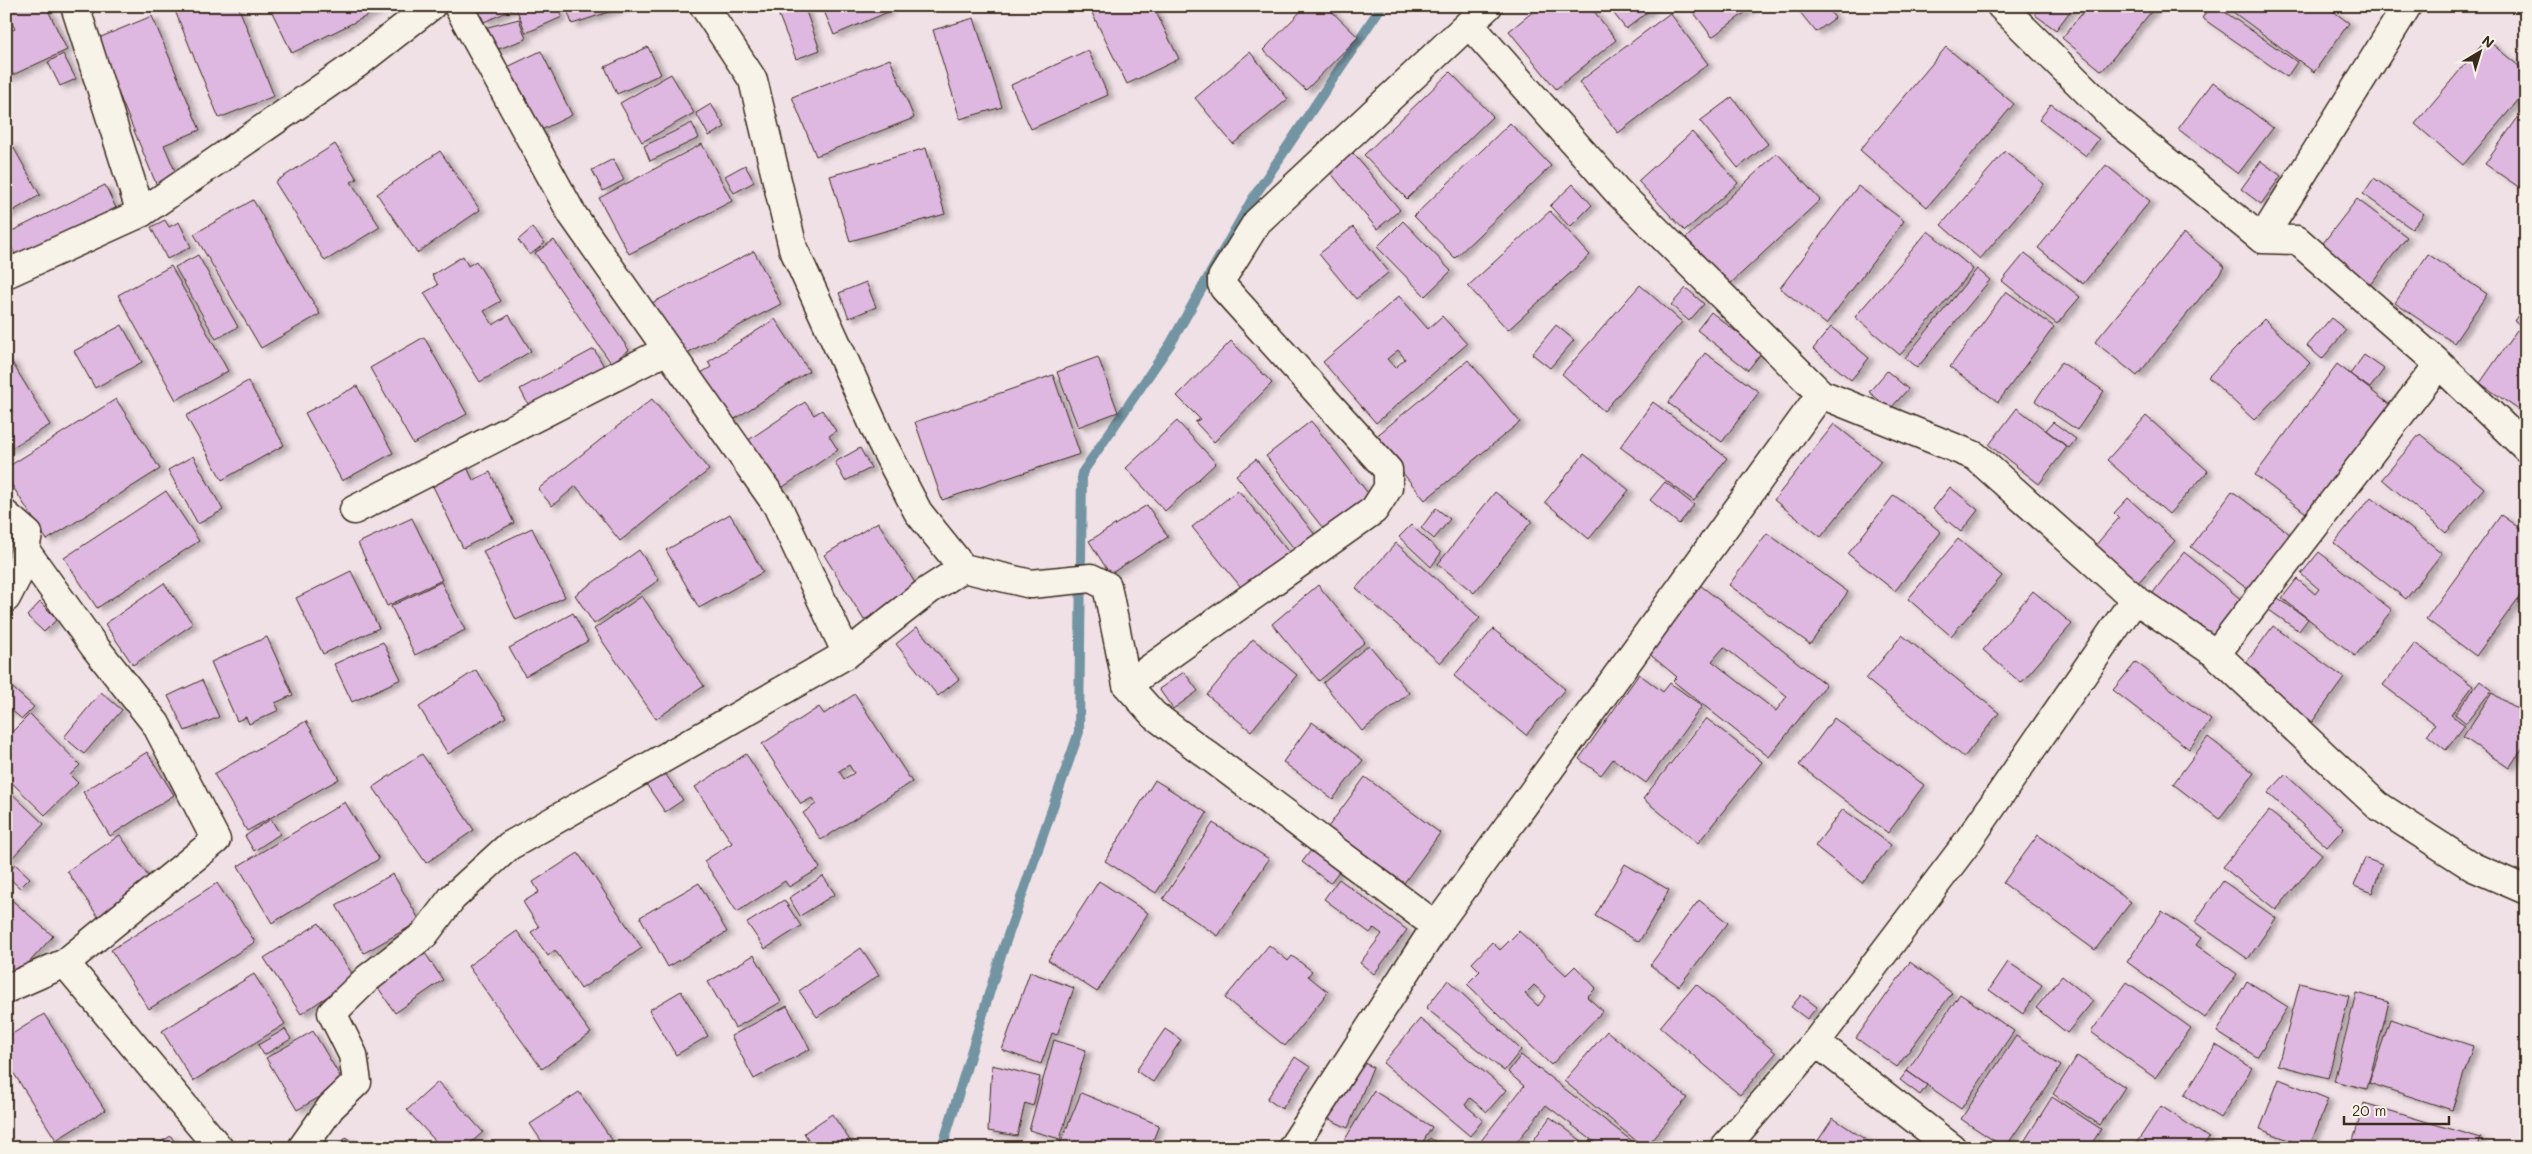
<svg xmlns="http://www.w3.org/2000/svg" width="2532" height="1154" viewBox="0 0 2532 1154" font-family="Mali,sans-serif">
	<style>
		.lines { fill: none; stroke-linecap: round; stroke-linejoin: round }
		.stream { stroke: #7394a2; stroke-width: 10 }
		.building { fill: #deb8e0; stroke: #3b2a1e; fill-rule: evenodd; filter: url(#shadow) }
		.minor-casing { stroke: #3b2a1e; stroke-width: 31 }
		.minor { stroke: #f7f3e8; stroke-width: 28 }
	</style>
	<defs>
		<filter id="shadow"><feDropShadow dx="5.5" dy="3" stdDeviation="2.5" flood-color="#0004"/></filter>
	</defs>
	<rect width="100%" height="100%" fill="#f0e1e6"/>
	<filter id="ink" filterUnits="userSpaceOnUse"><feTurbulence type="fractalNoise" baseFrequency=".02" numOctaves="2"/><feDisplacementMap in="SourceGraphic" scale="10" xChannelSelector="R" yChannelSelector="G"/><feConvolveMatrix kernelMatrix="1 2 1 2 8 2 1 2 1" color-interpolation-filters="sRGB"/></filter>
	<g filter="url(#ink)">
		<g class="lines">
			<path class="stream" d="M942,1148L999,961L1079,732L1082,473L1171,343L1253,198L1381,7"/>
		</g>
		<path class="building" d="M20,6H46L67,50L6,78V33L15,29L7,13Z
			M173,6H238L274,96L219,118Z
			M269,6H387L292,53Z
			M477,6H557L562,17L526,33L516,8L484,22Z
			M566,6H627L572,24Z
			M781,6H804L820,50L796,59L776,8Z
			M822,6H886L888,12L834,35Z
			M1106,6H1153L1179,59L1127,84L1092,13Z
			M1306,6H1326L1358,37L1306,90L1263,50Z
			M1540,6H1590L1616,40L1556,89L1509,31Z
			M1608,6H1655L1626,29Z
			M1689,6H1754L1712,37Z
			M1795,6H1826L1835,18L1816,32Z
			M2042,6H2074L2056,30L2035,15Z
			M2088,6H2156L2102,71L2062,38Z
			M2210,6H2216L2297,62L2287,77L2202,18Z
			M2225,6H2326L2349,23L2314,72Z
			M1670,13L1708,64L1618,133L1579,82Z
			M152,16L200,130L164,145L178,178L157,186L96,39Z
			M974,18L1002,107L960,119L933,30Z
			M519,19L526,39L493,51L484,28Z
			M2486,39L2526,72V91L2463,165L2415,124Z
			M648,47L661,74L617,94L605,67Z
			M1946,47L2014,104L1927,207L1860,150Z
			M1088,50L1108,95L1031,129L1011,85Z
			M541,51L572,115L533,134L501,70Z
			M1250,52L1288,99L1233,144L1195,98Z
			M63,54L76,79L60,86L48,62Z
			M890,59L914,118L816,156L792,97Z
			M1450,72L1493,116L1407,199L1364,155Z
			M671,74L694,113L642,142L620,103Z
			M2213,82L2273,128L2238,174L2178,129Z
			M1732,97L1768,144L1738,168L1700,121Z
			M711,104L725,127L709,136L696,113Z
			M2051,104L2099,139L2086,156L2039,120Z
			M2526,106V192L2485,164Z
			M692,123L699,138L650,161L644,146Z
			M1510,123L1551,166L1455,258L1414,216Z
			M1692,132L1738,183L1685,231L1638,181Z
			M11,143L40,195L6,215V146Z
			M335,144L357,179L351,182L380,227L325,261L275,182Z
			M702,144L732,201L629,254L599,198Z
			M926,148L945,214L850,241L830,176Z
			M440,151L480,210L417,253L377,194Z
			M2005,151L2044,184L1980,259L1941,225Z
			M1353,153L1400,210L1377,229L1330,172Z
			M1777,153L1820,200L1730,284L1686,238Z
			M613,159L624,180L603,191L592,170Z
			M2261,161L2281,176L2261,204L2241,189Z
			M745,165L754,182L734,193L725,176Z
			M2106,165L2150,201L2083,284L2038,248Z
			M2374,178L2424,214L2412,229L2363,194Z
			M1573,184L1592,205L1570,227L1550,206Z
			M105,185L116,208L16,257L6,234Z
			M1858,186L1904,221L1826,324L1780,288Z
			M2357,199L2407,237L2369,286L2320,247Z
			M253,200L320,314L261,348L194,234Z
			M1550,211L1590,255L1508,330L1468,286Z
			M165,220L169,227L179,222L191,247L167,259L151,227Z
			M1403,221L1451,271L1425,296L1377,247Z
			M1353,227L1389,272L1356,299L1319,254Z
			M532,228L545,243L530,255L518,240Z
			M1928,231L1973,269L1900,355L1855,317Z
			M2184,233L2225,267L2137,376L2095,342Z
			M554,240L629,350L611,363L535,253Z
			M754,251L781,304L679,357L652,303Z
			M2025,253L2080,297L2057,324L2002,281Z
			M2428,254L2487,294L2454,343L2395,303Z
			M198,255L238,327L216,339L175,267Z
			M463,256L468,266L476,261L501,301L484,311L493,325L509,315L531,351L480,382L424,293L438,285L432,275Z
			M171,266L228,371L176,400L118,295Z
			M1977,269L1990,280L1917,368L1905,358Z
			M866,282L876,307L849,318L839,293Z
			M1640,285L1682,322L1604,411L1562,374Z
			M1686,288L1704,304L1689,321L1671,305Z
			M2006,291L2054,327L1998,402L1950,367Z
			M1399,296L1428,329L1442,316L1467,344L1376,423L1323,362ZM1398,350L1405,359L1395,368L1387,359Z
			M2526,304V329L2514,321Z
			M1711,312L1762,352L1748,370L1697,330Z
			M2331,318L2346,330L2322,359L2307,346Z
			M775,319L809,371L727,424L696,376L711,367L708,362Z
			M2264,319L2310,363L2254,420L2208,377Z
			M122,325L142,362L95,388L74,351Z
			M1556,325L1574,340L1550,368L1532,354Z
			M1831,327L1869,358L1851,380L1813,349Z
			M2517,330L2526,336V415L2480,383Z
			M424,337L467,414L413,444L370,368Z
			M1231,341L1272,383L1214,442L1195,422L1200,419L1177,396Z
			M594,349L610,377L535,417L520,389Z
			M1705,353L1759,392L1722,442L1668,403Z
			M2364,355L2384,369L2370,388L2350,374Z
			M1098,357L1118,412L1078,427L1057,372Z
			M10,359L50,425L6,451V361Z
			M1468,360L1520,422L1425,500L1374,438Z
			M2061,362L2104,391L2077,430L2035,401Z
			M2337,364L2390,405L2309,515L2255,475Z
			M1887,371L1908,389L1890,409L1869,392Z
			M1053,375L1080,454L942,500L915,422Z
			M248,381L284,445L222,480L186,416Z
			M357,386L393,453L342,481L305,413Z
			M116,399L160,469L47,540L6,476V468Z
			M652,399L709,470L620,541L576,486L552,506L538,489Z
			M805,402L814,415L822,410L836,431L829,436L838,450L780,489L747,441Z
			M1653,402L1727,458L1694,501L1620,447Z
			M2017,408L2067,447L2039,484L1989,445Z
			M2146,416L2208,471L2169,514L2107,460Z
			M1177,421L1216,463L1165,511L1126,468Z
			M1311,421L1371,497L1326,532L1266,456Z
			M2053,422L2076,439L2069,448L2046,430Z
			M1834,424L1881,461L1821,537L1774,500Z
			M2420,434L2484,488L2446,533L2382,479Z
			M860,448L871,468L845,481L835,462Z
			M1584,454L1629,490L1589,539L1545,502Z
			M193,456L223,510L198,524L168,470Z
			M1256,459L1319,540L1299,555L1236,475Z
			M465,463L473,480L490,472L514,523L463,548L430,480Z
			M1665,482L1694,505L1679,524L1650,500Z
			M1950,487L1978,510L1961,532L1933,509Z
			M1238,490L1291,555L1245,592L1192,527Z
			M166,491L199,541L97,608L64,558Z
			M2232,491L2291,535L2249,590L2191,547Z
			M1495,492L1532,521L1474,593L1438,564Z
			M1894,495L1941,532L1895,591L1848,554Z
			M2371,497L2442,553L2406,599L2334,543Z
			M2128,498L2175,541L2136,585L2094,547L2119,518L2114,513Z
			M1147,505L1168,537L1110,574L1089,541Z
			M1436,508L1450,519L1434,539L1421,528Z
			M730,514L763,572L699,608L666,550Z
			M2501,515L2526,533V588L2476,656L2426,619Z
			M412,518L442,580L387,606L358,543Z
			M878,522L918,588L864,620L824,555Z
			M1411,525L1441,553L1431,567L1399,537Z
			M532,528L565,597L516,620L483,551Z
			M1767,533L1848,592L1810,644L1729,585Z
			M1958,539L2002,576L1951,636L1908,599Z
			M1396,543L1480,618L1440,663L1356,588Z
			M639,550L659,580L594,624L575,595Z
			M2184,552L2244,602L2211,641L2152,594Z
			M2319,552L2392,610L2355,656L2282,598L2297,579L2315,594L2319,589L2301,574Z
			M351,571L379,628L323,654L296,598Z
			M441,582L465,630L415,655L391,606Z
			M164,583L193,624L133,665L105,624Z
			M1318,585L1365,642L1319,681L1272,624Z
			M1700,585L1826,685L1769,757L1673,681L1677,677L1647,652ZM1724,647L1787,696L1776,711L1712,661Z
			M2033,591L2072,624L2021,683L1983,650Z
			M642,596L704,686L656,719L594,629Z
			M2278,598L2308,619L2299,631L2269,610Z
			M40,602L57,619L44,632L27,616Z
			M573,613L588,641L525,676L509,648Z
			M2273,626L2344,678L2312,722L2241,670Z
			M917,627L959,679L938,696L896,644Z
			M1493,629L1565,689L1526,735L1454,676Z
			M1902,635L1999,713L1964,757L1866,679Z
			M267,637L293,695L275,703L279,710L249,724L246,717L237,721L211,662Z
			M1253,639L1297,675L1251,731L1207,695Z
			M383,642L401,679L352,702L334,664Z
			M2415,643L2473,686L2451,715L2465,725L2446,750L2427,735L2435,724L2383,685Z
			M1369,645L1409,693L1362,731L1323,683Z
			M2136,662L2211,720L2189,749L2113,690Z
			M476,670L506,717L448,754L419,707Z
			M1184,672L1198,691L1173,709L1159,689Z
			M1639,674L1663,692L1670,683L1702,706L1646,783L1613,759L1601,775L1579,759Z
			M202,680L219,717L185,731L168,696Z
			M2480,681L2492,690L2466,723L2455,714Z
			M6,682L34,707L22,719L11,710L6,715Z
			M101,692L122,710L84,754L64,737Z
			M2492,693L2517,709L2520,705L2526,709V743L2509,768L2463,737Z
			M855,694L912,782L821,840L803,813L816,804L812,798L801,804L762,744L819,707L824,714ZM849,765L854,773L844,779L839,771Z
			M30,714L80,765L70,775L78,783L45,815L6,777V738Z
			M1706,718L1762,762L1698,843L1643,799Z
			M1834,718L1924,785L1888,833L1799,765Z
			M306,721L339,779L247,831L214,774Z
			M1312,722L1363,760L1333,799L1283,762Z
			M2208,737L2254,773L2219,819L2173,784Z
			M147,752L174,795L110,836L83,792Z
			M422,754L474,830L426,863L373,787Z
			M746,754L820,868L789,887L785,881L737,912L704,861L732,843L695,787Z
			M660,766L683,800L665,812L642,778Z
			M2286,774L2344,828L2327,847L2268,793Z
			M1365,777L1440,833L1404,883L1328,827Z
			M1155,780L1207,813L1156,893L1105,861Z
			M6,788L44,824L6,864Z
			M345,802L379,859L272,923L238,866Z
			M1843,809L1891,845L1862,883L1815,846Z
			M2269,811L2322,854L2276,910L2223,867Z
			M271,819L280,834L254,851L245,836Z
			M1213,823L1269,859L1218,936L1163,899Z
			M120,835L152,882L99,918L67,871Z
			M2038,835L2131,902L2095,950L2003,883Z
			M1312,849L1340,870L1330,883L1302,862Z
			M578,853L642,948L581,989L555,950L548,956L531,932L539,927L523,902L539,892L533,882Z
			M2365,858L2382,865L2372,893L2354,886Z
			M15,864L30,878L20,888L6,875Z
			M1625,864L1669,890L1639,942L1595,916Z
			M393,874L420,921L364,953L336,905Z
			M823,876L835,894L800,916L789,898Z
			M1339,879L1407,930L1374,974L1360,963L1382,934L1374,928L1370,933L1324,899Z
			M1099,881L1148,913L1097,992L1048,960Z
			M2223,881L2276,918L2248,959L2195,922Z
			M217,883L255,942L149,1009L111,950Z
			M699,883L727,932L668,967L640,917Z
			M6,895L53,936L15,978L6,970Z
			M784,900L801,926L765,949L747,923Z
			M1699,900L1728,923L1679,986L1650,965Z
			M2162,911L2201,938L2196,945L2237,974L2205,1018L2127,962Z
			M319,923L355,978L301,1014L264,958Z
			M517,931L591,1033L542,1069L468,966Z
			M1519,931L1566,975L1575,966L1596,988L1587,997L1603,1011L1551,1065L1467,984L1480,971L1472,963L1492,942L1500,950ZM1534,985L1546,996L1538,1006L1525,994Z
			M1269,945L1288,961L1292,956L1312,971L1308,976L1328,992L1285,1046L1225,998Z
			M861,948L879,975L817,1017L799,991Z
			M425,953L443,980L395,1013L377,986Z
			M754,955L781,1002L735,1028L708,982Z
			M1910,962L1952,993L1897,1067L1856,1038Z
			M2008,962L2042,985L2023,1014L1989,990Z
			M1030,972L1074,988L1057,1035L1052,1033L1041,1064L1002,1050Z
			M254,974L285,1024L193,1081L162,1031Z
			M2062,976L2093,1001L2067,1033L2036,1008Z
			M1448,980L1521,1050L1504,1071L1426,1008Z
			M2247,981L2288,1007L2257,1057L2217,1032Z
			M2127,982L2191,1028L2155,1078L2091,1032Z
			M2300,983L2349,996L2328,1078L2278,1065Z
			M1696,984L1776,1053L1740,1095L1660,1027Z
			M681,991L708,1036L676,1055L649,1010Z
			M2356,993L2389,1002L2367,1089L2334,1081Z
			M1960,994L2014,1031L1961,1109L1907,1071Z
			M1801,995L1817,1007L1807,1019L1791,1007Z
			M787,1006L810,1049L754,1079L731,1036Z
			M44,1014L105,1110L56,1140L6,1061V1038Z
			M1420,1019L1506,1090L1487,1112L1470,1098L1465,1105L1483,1120L1470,1136L1383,1063Z
			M2390,1019L2473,1046L2452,1110L2369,1083Z
			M285,1029L291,1039L264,1055L258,1045Z
			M1165,1029L1181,1040L1153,1082L1136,1071Z
			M313,1031L344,1083L297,1110L266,1058Z
			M1607,1031L1687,1098L1645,1148L1564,1081Z
			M2016,1036L2061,1066L2005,1148L1961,1119Z
			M1054,1040L1086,1050L1060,1139L1029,1130Z
			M2216,1045L2252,1068L2220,1118L2184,1095Z
			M1521,1055L1641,1148H1602L1546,1105L1512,1148H1487L1480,1142L1524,1086L1508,1072Z
			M2077,1056L2125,1087L2100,1125L2053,1094Z
			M1295,1057L1310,1067L1282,1109L1267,1099Z
			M1352,1058L1373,1067L1348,1128L1327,1118Z
			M992,1065L1040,1077L1033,1106L1025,1103L1017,1136L988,1131Z
			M1907,1071L1927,1085L1920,1095L1900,1080Z
			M2279,1079L2328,1099L2309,1148L2260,1129Z
			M438,1082L483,1132L465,1148H442L407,1110Z
			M1374,1091L1432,1127L1419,1148L1341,1146Z
			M579,1092L614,1143L607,1148H546L530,1124Z
			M1081,1093L1159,1125L1150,1148L1059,1147Z
			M2052,1097L2101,1129L2089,1148H2020Z
			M2364,1103L2481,1138L2478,1148H2351Z
			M2161,1106L2209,1138L2202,1148H2133Z
			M832,1114L855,1148H814L804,1133Z
			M1550,1117L1591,1148H1528Z
			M1833,1118L1878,1148H1813Z
			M171,1136L178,1148H150Z
			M347,1137L356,1148H334Z
			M1430,1138L1445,1148H1424Z"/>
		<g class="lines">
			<g class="minor-casing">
				<path id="minor" d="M75,6L141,213
					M458,6L572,214L777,505L847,654
					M704,6L753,80L793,248L881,441L918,512L963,568L1031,584L1091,578L1107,586L1127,685L1154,715L1436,926
					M2001,6L2117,121L2262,239L2297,240L2439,364L2526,448
					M1469,24L1617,191L1821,394L1975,456L2135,599L2216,654L2377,805L2473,867L2526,890
					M2262,239L2407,6
					M6,274L141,213L358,63L431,6
					M354,510L667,350
					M6,515L28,534L21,569L6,598
					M2216,654L2439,364
					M1127,685L1374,510L1388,488V470L1224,288L1222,284V278L1257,222L1488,6
					M65,963L219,1148
					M6,989L65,963L216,840L156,724L94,646L25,550
					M1816,1042L1952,1148
					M302,1148L331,1107L357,1082L353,1055L332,1013L368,978L424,935L452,898L509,846L847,654L929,590L963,568
					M1292,1148L1436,926L1821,394
					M1724,1148L1816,1042L1964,847L2135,599"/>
			</g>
			<use href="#minor" class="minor"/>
		</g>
	</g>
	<rect width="2532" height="1154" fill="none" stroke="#f7f3e8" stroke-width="25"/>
	<rect x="12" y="12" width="2507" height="1129" fill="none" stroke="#3b2a1e" stroke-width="2" filter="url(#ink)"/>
	<g transform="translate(2480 52) rotate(38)" stroke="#f7f3e8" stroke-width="4" paint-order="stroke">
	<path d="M0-4L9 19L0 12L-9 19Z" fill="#3b2a1e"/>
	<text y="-8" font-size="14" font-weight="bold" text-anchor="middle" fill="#3b2a1e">N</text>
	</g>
	<path d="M2344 1116v8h105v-8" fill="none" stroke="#3b2a1e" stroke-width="2.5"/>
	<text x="2352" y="1116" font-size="15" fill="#3b2a1e" stroke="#f7f3e8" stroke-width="4" paint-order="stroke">20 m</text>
</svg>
